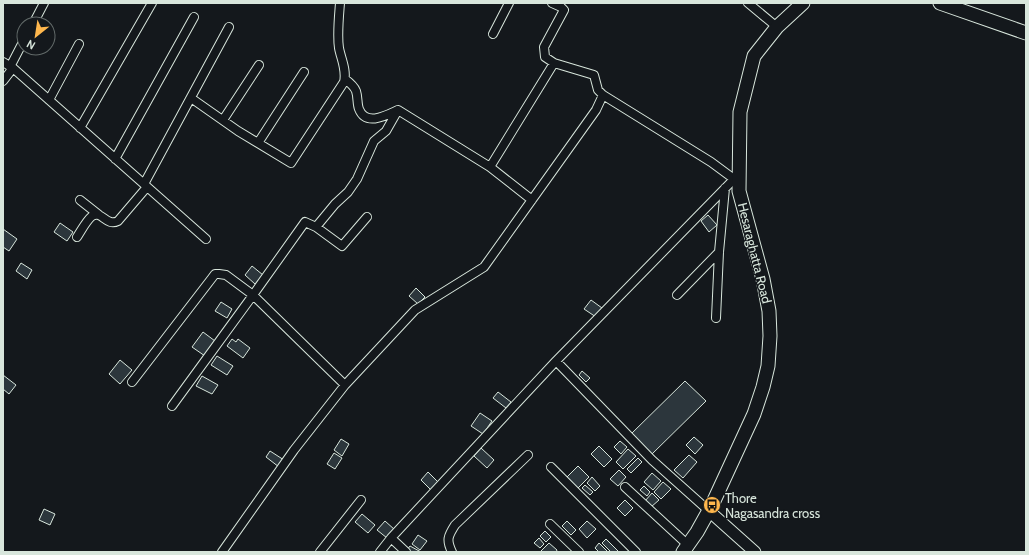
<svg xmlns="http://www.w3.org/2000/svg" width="1029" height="555" viewBox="0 0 1029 555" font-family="Cabin,sans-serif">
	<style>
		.building { fill: #2c363c; stroke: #d8e6dc }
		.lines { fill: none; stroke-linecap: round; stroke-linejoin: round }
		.street-casing { stroke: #d8e6dc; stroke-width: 10 }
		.secondary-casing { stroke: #d8e6dc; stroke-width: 13 }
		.primary-casing { stroke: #d8e6dc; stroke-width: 15 }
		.street { stroke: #14181c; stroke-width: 8 }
		.secondary { stroke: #14181c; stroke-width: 11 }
		.primary { stroke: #14181c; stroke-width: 13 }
		.labels { text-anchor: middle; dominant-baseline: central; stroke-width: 3; stroke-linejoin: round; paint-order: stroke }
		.street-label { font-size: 13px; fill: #d8e6dc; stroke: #14181c }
		.poi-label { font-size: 13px; fill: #d8e6dc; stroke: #14181c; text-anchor: start }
	</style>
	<rect width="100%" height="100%" fill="#14181c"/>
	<path class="building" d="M708,215L717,225L709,232L701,221Z
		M60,223L73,232L67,241L54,232Z
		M3,229L17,239L9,251L3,247Z
		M21,263L32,270L27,279L16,271Z
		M252,266L263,275L255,284L245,275Z
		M416,288L425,297L418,304L409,296Z
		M591,300L602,308L596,317L584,309Z
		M221,302L232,309L227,318L215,311Z
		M203,332L215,341L205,356L192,347Z
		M232,339L236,342L238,339L250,348L243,358L227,346Z
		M217,356L233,366L227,375L211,365Z
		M120,360L132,370L120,384L109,374Z
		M582,371L590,378L586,382L579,375Z
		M3,375L16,385L9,394L3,389Z
		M202,376L218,385L212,394L196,386Z
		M685,381L706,401L651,455L631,434Z
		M498,392L511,402L506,408L493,398Z
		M480,413L492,421L483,434L471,426Z
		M694,437L703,445L695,454L686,445Z
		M341,439L349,444L342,456L334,450Z
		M620,441L627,447L621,454L614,447Z
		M599,446L612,459L604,467L591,454Z
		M481,448L494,460L487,468L474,456Z
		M628,449L636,456L623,469L616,462Z
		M270,451L284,460L279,467L266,457Z
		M334,453L342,458L335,469L327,464Z
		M689,455L697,462L683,478L674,470Z
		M638,458L642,462L631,473L627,469Z
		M578,466L589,477L576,490L565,479Z
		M619,470L626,477L618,486L610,479Z
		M428,472L440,484L432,491L421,480Z
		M652,473L661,481L653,490L644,482Z
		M592,477L600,486L595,491L587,483Z
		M663,482L671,489L661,499L654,492Z
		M585,485L593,492L590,495L582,488Z
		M644,486L650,492L647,496L640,490Z
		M652,493L659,500L651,507L645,501Z
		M625,500L633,508L625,516L617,508Z
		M44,509L55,514L50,525L39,520Z
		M362,514L375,525L368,533L355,522Z
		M385,521L395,530L387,538L377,530Z
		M567,521L576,530L571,535L562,526Z
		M587,521L596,529L587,538L579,529Z
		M545,531L551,537L546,542L540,536Z
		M418,535L427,541L420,550L412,544Z
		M539,538L544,544L540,548L534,543Z
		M606,539L618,551L617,552H611L602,543Z
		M549,543L557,550L556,552H542L541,551Z
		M599,543L607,551L606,552H599L595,548Z
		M410,546L421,552H410L407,550Z"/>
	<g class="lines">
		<g class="street-casing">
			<path id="street" d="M552,3L561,7L564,10L544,47L545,57L554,63L594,75L598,90L603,95L711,162L734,179
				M748,3L777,27
				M33,24L44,3
				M493,34L509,3
				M3,62L13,68L206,239
				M10,67L24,40
				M345,79C349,82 354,86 356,91C358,97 357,104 359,109C366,127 387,115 398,110L490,167
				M3,81L13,68
				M191,98L238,131L291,163L344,82C347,70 341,59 339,48C337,35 339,16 340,3
				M49,100L79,44
				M223,120L259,65
				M80,128L152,3
				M258,143L304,72
				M115,159L194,17
				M144,184L229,27
				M80,200L99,215
				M532,200L490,167L554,63
				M316,227L335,204L348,192L357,179L374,141L386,131L398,110
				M77,237C81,231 86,221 92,216C102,210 106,227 118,221L147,187
				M677,295L719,252
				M716,318L719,252L725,188
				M556,361L652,460L709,511
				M132,382L212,278L215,274H219L226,275L253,295L345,385
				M172,406L253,295L305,222L316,227L342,246L367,217
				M551,467L636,552
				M625,487L688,545
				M550,524L579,552
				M391,538L406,552
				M222,552L294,450L345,385L415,310L484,267L596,110L603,95
				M320,552L361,500
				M380,552L391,538L556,361L739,174
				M452,552C446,540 448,536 455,525L528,455"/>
		</g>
		<g class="secondary-casing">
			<path id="secondary" d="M709,511L755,552"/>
		</g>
		<g class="primary-casing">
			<path id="primary" d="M940,3L1026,33
				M683,552L697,532L712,505L754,414L763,387L768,366L770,336L769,311L763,279L739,191L740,112L754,56L777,27L803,3"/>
		</g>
		<use href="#street" class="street"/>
		<use href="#secondary" class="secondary"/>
		<use href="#primary" class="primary"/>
	</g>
	<defs>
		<g id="bus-disc" transform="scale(0.9)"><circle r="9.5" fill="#ffb74d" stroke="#14181c"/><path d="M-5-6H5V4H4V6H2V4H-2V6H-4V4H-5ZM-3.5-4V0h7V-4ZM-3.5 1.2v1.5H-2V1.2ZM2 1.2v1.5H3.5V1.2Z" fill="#111"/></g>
	</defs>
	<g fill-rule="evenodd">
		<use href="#bus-disc" x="712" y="505"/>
	</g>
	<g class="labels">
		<g class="street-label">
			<text transform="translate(755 253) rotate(76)">Hesaraghatta Road</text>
		</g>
		<g class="poi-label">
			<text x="725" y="498">Thore<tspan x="725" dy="15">Nagasandra cross</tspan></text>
		</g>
	</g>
	<rect width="1029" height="555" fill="none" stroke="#d8e6dc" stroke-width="8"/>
	<g transform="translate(36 36) rotate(210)"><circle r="19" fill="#14181c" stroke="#626a69"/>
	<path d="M0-3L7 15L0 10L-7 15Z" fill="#ffb74d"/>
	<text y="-6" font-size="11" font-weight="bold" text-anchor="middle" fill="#d8e6dc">N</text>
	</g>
</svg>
